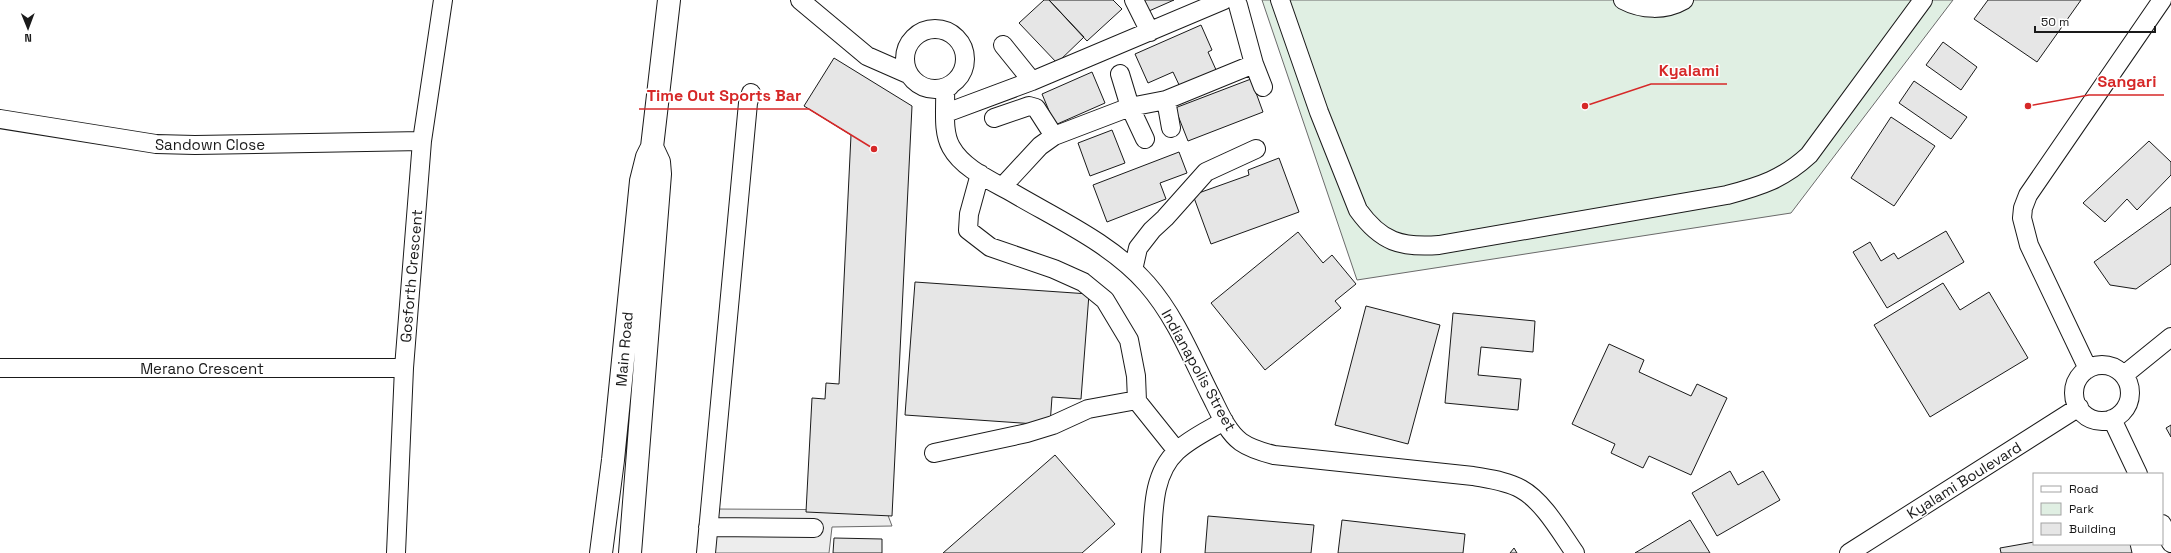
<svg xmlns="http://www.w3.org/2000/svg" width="2171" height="553" viewBox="0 0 2171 553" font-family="'Space Grotesk',sans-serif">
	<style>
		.green { fill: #e0efe3; stroke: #6a6a6a }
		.parking { fill: #ededed; stroke: #6a6a6a }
		.building { fill: #e6e6e6; stroke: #1a1a1a }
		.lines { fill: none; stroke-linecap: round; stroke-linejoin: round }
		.minor-casing { stroke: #1a1a1a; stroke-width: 20 }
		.major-casing { stroke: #1a1a1a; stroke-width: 24 }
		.minor { stroke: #fff; stroke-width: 18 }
		.major { stroke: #fff; stroke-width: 22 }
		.labels { text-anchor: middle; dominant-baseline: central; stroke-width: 3; stroke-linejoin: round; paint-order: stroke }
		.street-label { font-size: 15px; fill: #1a1a1a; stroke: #fff }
		.leader { fill: none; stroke: #d62828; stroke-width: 1.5 }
		.callout-dot { fill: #d62828; stroke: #fff; stroke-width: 1.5 }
		.callout-label { font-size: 16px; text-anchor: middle; font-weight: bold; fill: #d62828; stroke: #fff; stroke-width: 3; stroke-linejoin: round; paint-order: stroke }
	</style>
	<rect width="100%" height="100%" fill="#fff"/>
	<path class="green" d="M1262,0H1953L1791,213L1357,280Z"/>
	<path class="parking" d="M714,509L886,510L892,526L832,527L829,553H709Z"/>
	<path class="building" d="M1044,0H1049L1084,37L1057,63L1019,23Z
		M1049,0H1113L1122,9L1087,41Z
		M1144,0H1174L1149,11Z
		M1988,0H2081L2037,62L1974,19Z
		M1201,25L1212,50L1208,52L1217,72L1181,89L1173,72L1148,83L1135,54Z
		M1943,42L1977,67L1961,90L1926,65Z
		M834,58L912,106L892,516L806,512L812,398L825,399L826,383L839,384L851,135L804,106Z
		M1092,72L1105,103L1055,125L1042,94Z
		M1251,79L1263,112L1188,141L1175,108Z
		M1914,81L1967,117L1951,139L1899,103Z
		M1891,117L1935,146L1894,206L1851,178Z
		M1112,130L1125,163L1090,176L1078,143Z
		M2149,141L2171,162V175L2137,210L2127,199L2105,222L2083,203Z
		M1179,152L1187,173L1160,183L1166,199L1107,222L1093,185Z
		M1279,158L1299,212L1211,244L1193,195L1249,175L1248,170Z
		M2171,207V264L2136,289L2110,285L2094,262Z
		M1946,231L1964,262L1887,308L1853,252L1870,242L1881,261L1894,253L1898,259Z
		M1298,232L1323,263L1332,255L1356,284L1335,301L1341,308L1265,370L1211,303Z
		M915,282L1089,294L1081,399L1052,397L1050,425L905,415Z
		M1943,283L1960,310L1989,292L2028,358L1930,417L1874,325Z
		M1366,306L1440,325L1408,444L1335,425Z
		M1453,313L1535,321L1533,352L1481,347L1478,375L1521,379L1518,410L1445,403Z
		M1609,344L1644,360L1639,372L1691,396L1697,384L1727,398L1691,475L1649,456L1643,468L1611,453L1615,444L1572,424Z
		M2171,425V437L2166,428Z
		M1055,455L1115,524L1082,553H943Z
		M1730,471L1738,485L1763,471L1780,500L1717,536L1692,493Z
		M1208,516L1314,525L1311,553H1205Z
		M1342,520L1465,534L1463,553H1338Z
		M1690,520L1710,553H1635Z
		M834,538L882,539V553H833Z
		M2034,542V544H2130L2132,553H2001L2000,548Z
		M1514,548L1517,553H1510Z"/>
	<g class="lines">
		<g class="minor-casing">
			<path id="minor" d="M800,0L867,56L908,74
				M1134,0L1150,32
				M1280,0L1319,112L1358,210C1381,242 1401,248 1439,245L1727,195C1761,186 1783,179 1809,155L1923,0
				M1623,0C1642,10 1665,11 1684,0
				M905 59a30 30 0 1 1 60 0a30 30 0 1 1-60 0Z
				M1003,45L1032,81
				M1254,64L1263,87
				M1120,74L1130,107L1145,139
				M950,86L945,90C946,108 942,131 951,147C963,169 992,181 1013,193C1059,220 1112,244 1147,284C1175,316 1191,356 1210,394C1218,409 1226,431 1241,442C1251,449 1262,452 1274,455L1473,476C1489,479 1507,481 1521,489C1543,501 1561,533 1575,553
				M1166,100L1171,128
				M946,113L1032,81L1224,0
				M994,118L1029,106L1036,108L1054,136
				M0,119L156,144L195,145L422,141
				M980,174L969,214L968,230L990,247L1054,269L1083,282L1105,300L1129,340L1136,376L1137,401L1177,451
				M1002,187L1040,146L1054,136L1130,107L1166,100L1254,64L1238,5
				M1133,270L1138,248L1152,230L1165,218L1206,172L1256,149
				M2074 393a28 28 0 1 1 56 0a28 28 0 1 1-56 0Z
				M0,368H404
				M2088,369L2029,245L2022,218L2023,208L2028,195L2162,0
				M2124,375L2171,337
				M2112,419L2138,474
				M934,453L1027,433L1053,425L1088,409L1137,400
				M2162,524L2171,543
				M708,527L814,528
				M396,553L404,368L422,141L443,0
				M706,553L748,103L751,93
				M1151,553C1154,518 1150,476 1177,451C1191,438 1209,430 1224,421
				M1849,553L2079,407"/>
		</g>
		<g class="major-casing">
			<path id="major" d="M601,553L613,460L641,181L647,157L652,147L669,0
				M630,553L660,174L659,162L652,147"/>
		</g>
		<use href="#minor" class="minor"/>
		<use href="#major" class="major"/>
	</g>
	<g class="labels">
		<g class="street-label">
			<text x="210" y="144">Sandown Close</text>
			<text transform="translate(411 276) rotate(-85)">Gosforth Crescent</text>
			<text transform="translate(624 349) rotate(-85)">Main Road</text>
			<text x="202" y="368">Merano Crescent</text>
			<text transform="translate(1199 370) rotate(61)">Indianapolis Street</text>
			<text transform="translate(1964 480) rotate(-32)">Kyalami Boulevard</text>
		</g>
	</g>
	<path class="leader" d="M1585 106L1651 84H1727M2028 106L2089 95H2164M874 149L809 109H639"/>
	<g class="callout-dot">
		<circle cx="1585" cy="106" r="4"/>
		<circle cx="2028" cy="106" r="4"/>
		<circle cx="874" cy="149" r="4"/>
	</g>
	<g class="callout-label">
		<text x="1689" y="76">Kyalami</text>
		<text x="2127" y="87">Sangari</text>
		<text x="724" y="101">Time Out Sports Bar</text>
	</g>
	<rect x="2033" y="473" width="130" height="72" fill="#ffffff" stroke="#a3a3a3"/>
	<rect x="2041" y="486" width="20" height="6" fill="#ffffff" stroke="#a3a3a3"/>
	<text x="2069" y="493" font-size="12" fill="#1a1a1a">Road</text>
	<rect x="2041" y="503" width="20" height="12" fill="#e0efe3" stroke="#a3a3a3"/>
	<text x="2069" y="513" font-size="12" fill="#1a1a1a">Park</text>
	<rect x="2041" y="523" width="20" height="12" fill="#e6e6e6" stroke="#a3a3a3"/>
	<text x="2069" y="533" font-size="12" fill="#1a1a1a">Building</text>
	<g transform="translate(28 28) rotate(179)" stroke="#ffffff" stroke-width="3" paint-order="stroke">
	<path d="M0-3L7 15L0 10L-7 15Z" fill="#1a1a1a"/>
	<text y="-6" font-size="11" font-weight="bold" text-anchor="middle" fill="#1a1a1a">N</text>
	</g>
	<path d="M2035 26v6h120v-6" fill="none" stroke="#1a1a1a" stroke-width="2"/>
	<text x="2041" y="26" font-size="12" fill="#1a1a1a" stroke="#ffffff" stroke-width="3" paint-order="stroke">50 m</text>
</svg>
